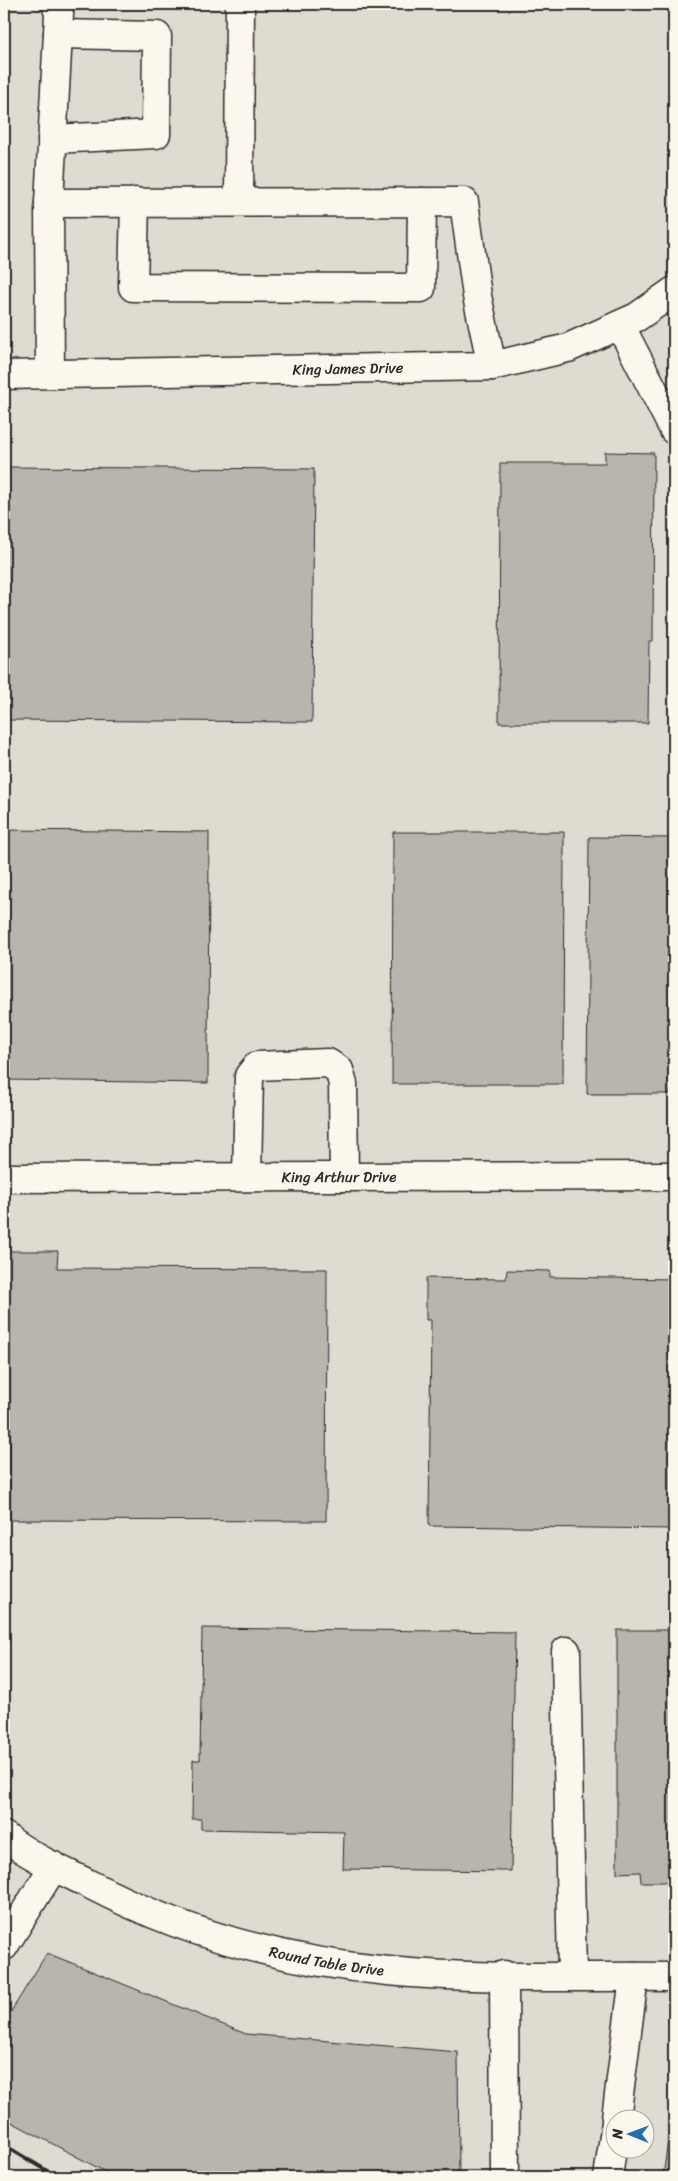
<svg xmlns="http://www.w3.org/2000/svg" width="678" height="2181" viewBox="0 0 678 2181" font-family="Sriracha,sans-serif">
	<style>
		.built { fill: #dedbd1; fill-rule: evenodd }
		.building { fill: #b8b5ae; stroke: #2b2b2b }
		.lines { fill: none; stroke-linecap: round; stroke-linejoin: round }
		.minor-casing { stroke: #2b2b2b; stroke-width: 31 }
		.minor { stroke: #fbf7ec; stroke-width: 28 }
		.rail { stroke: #2b2b2b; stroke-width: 4 }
		.labels { text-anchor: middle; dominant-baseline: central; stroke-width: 4; stroke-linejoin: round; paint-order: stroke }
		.street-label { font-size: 15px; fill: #2b2b2b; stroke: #fbf7ec }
	</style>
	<rect width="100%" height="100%" fill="#eeebe0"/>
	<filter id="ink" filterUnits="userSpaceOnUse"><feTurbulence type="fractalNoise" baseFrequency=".02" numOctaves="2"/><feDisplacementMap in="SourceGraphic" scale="10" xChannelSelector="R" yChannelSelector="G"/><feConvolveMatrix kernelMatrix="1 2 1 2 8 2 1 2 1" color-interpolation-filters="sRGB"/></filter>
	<g filter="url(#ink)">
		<path class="built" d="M4,4H674V2177H4ZM616,2118H646V2148H616Z"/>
		<path class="building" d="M605,452L654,453L653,641H649L648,723H499L500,463H605Z
			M4,467L314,469L312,722L4,720Z
			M4,830L209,832L208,1083L4,1080Z
			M393,832H564L563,1084H392Z
			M589,837L674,838V1094H587Z
			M4,1251H58L57,1268L327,1269L326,1521L10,1520V1315L4,1314Z
			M507,1270L550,1271V1277L674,1279V1529L429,1526L431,1320H426V1278L506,1279Z
			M202,1628L515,1632L511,1871L343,1869L344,1832L201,1829V1819H192L193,1760H200Z
			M617,1630H674V1882H641L640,1872L617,1873Z
			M47,1953L246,2034L458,2052L459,2177H115L4,2118V2023Z
			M674,2095V2177H663Z"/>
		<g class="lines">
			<g class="minor-casing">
				<g id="minor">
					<path d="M52,139L156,134L157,36L58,34"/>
					<path d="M135,202L133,287L421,288L422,202"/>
					<path d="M239,202L240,4"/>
					<path d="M49,203L464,202L477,296L492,366"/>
					<path d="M620,325L674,430"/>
					<path d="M50,374L49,203L59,14L56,4"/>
					<path id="s1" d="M4,375L492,366L568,348L637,317L674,291"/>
					<path d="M247,1177L249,1076L257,1066L328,1063L339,1070L343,1084L344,1177"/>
					<path id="s2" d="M4,1178L674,1176"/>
					<path d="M566,1651L572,1976"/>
					<path id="s3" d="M4,1836C29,1856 61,1870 89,1884C181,1932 284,1961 388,1971C482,1980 579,1976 674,1977"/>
					<path d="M4,1946L54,1866"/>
					<path d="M504,1975L505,2177"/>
					<path d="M616,2118L634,1977"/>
					<path d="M608,2177L616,2122"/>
				</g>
			</g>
			<use href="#minor" class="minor"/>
			<path class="rail" d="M4,2145L57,2177"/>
		</g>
	</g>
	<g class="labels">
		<g class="street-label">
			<text stroke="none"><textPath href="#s1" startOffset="344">King James Drive</textPath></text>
			<text stroke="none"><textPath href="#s2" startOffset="335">King Arthur Drive</textPath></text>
			<text stroke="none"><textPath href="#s3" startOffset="349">Round Table Drive</textPath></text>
		</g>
	</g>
	<rect width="678" height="2181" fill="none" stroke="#fbf7ec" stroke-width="20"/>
	<rect x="10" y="10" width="658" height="2161" fill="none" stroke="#2b2b2b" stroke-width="2" filter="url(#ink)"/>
	<g transform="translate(630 2134) rotate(271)"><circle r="24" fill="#fbf7ec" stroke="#a8a59f"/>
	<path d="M0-4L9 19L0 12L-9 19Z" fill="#1f6fb2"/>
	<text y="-8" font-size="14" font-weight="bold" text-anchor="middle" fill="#2b2b2b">N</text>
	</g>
</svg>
